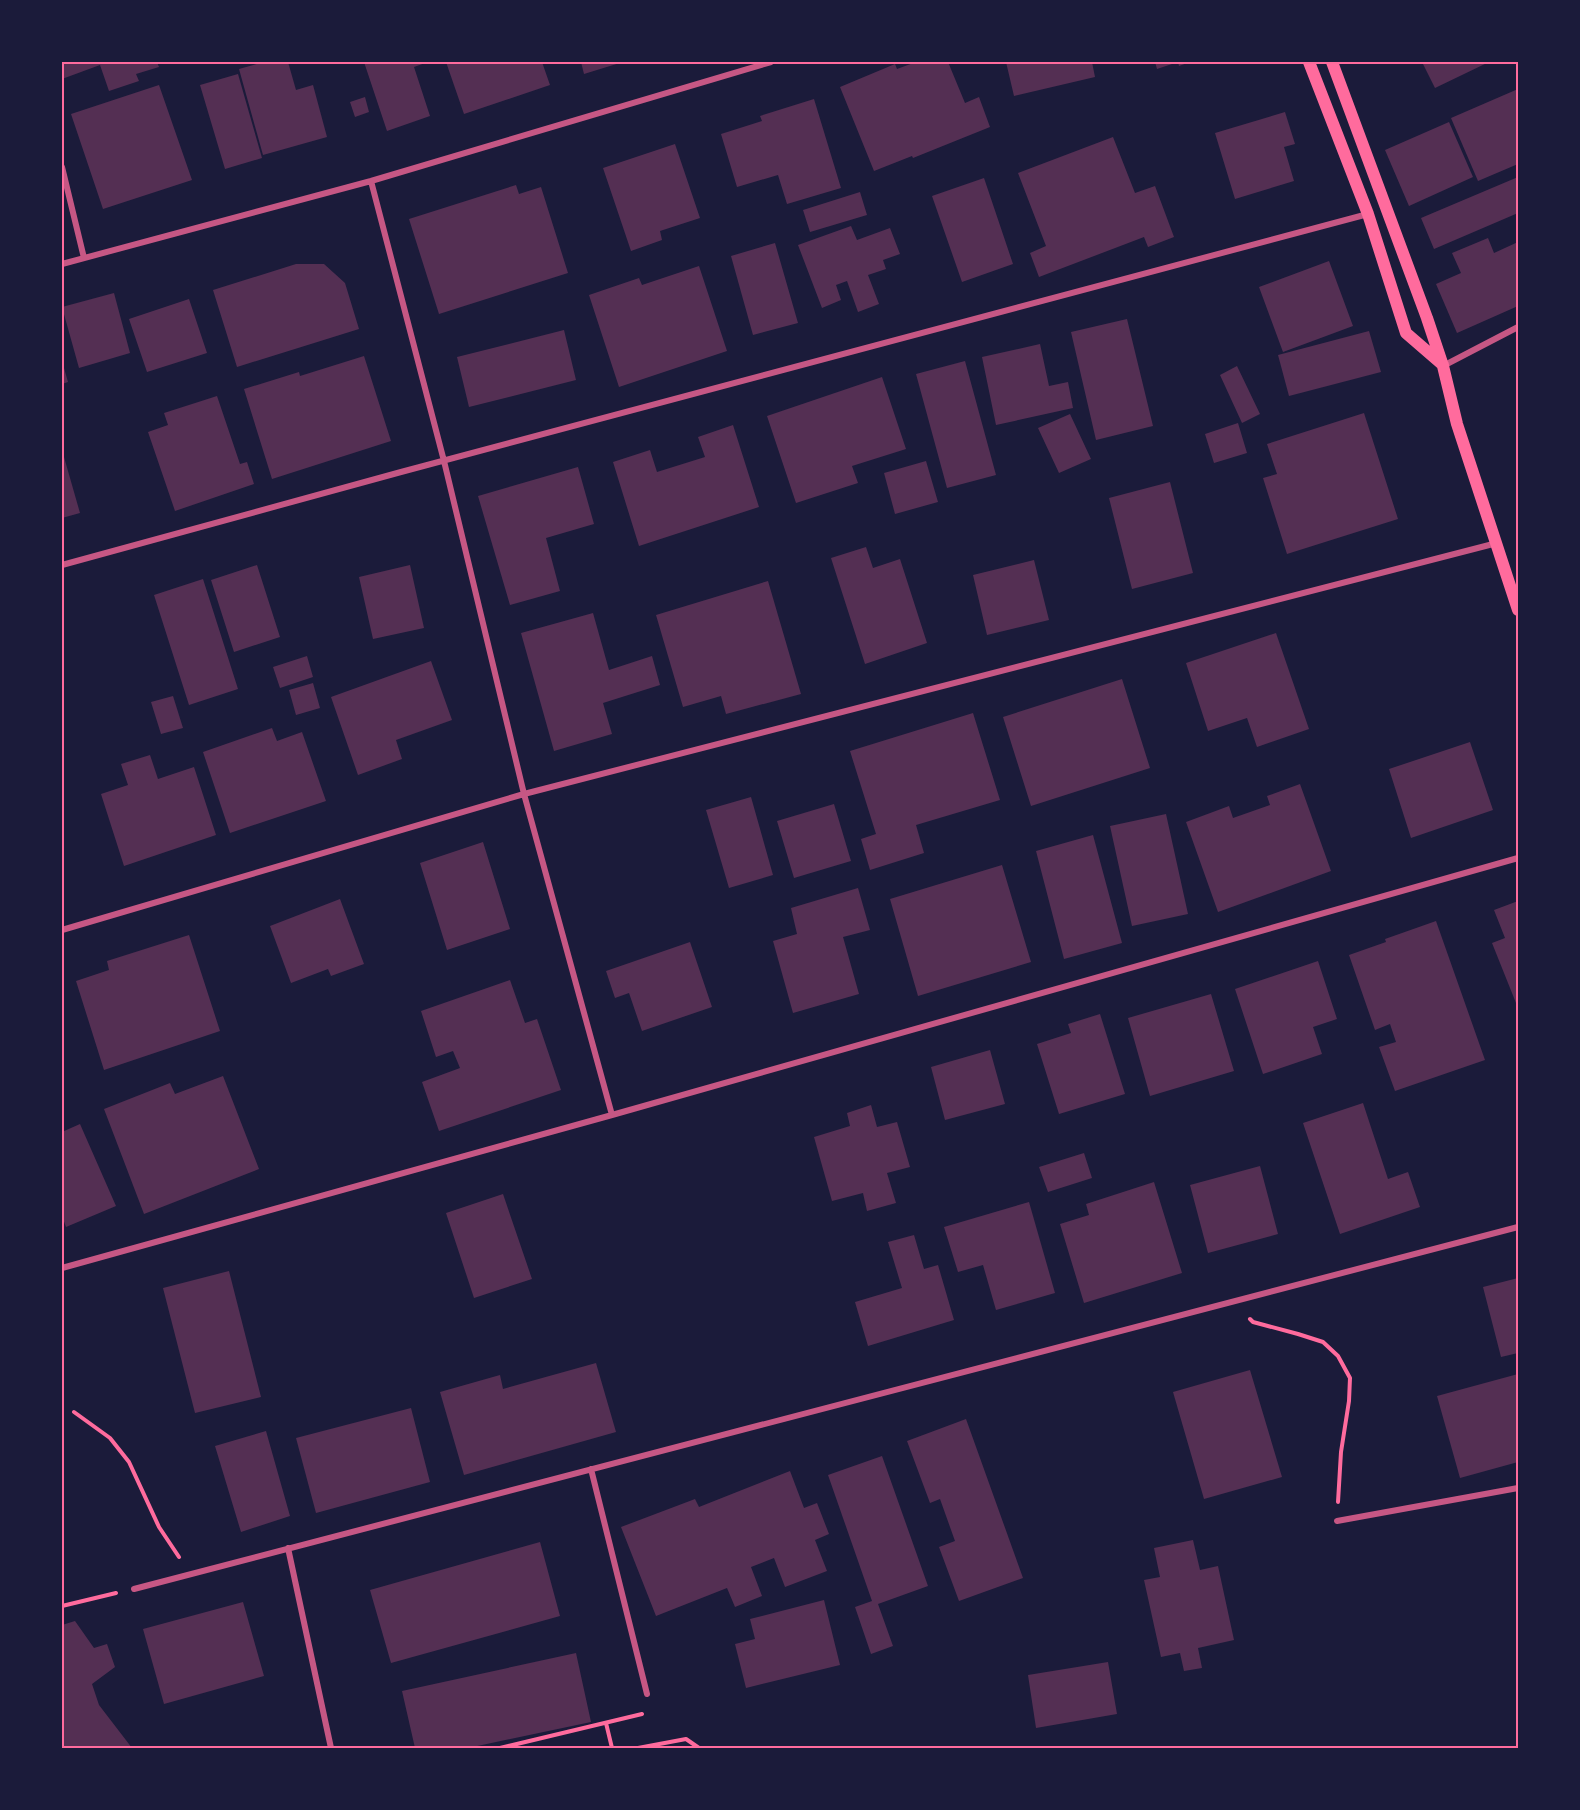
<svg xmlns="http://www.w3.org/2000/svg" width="1580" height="1810" viewBox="0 0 1580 1810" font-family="Lora,serif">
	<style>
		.building { fill: #542f53 }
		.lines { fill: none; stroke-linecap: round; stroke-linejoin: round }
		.path { stroke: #ff6b9d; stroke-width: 4 }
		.minor { stroke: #c65784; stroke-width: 6 }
		.secondary { stroke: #ff6b9d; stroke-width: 12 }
		.neatline { fill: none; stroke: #ff6b9d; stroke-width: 2 }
	</style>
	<rect width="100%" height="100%" fill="#1b1b3a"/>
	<path class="building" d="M62,62H157L159,67L136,74L139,81L109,91L100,65L62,79Z
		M264,62H288L296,90L313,85L327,137L263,155L239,69Z
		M364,62H428L414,67L430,116L387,131Z
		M446,62H542L550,85L464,114Z
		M581,62H623L584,74Z
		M916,62H948L965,103L979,97L990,127L913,158L912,156L874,171L840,87L895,64L897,69Z
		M1006,62H1092L1095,77L1014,96Z
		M1155,62H1190L1179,66L1178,62L1157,69Z
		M1422,62H1489L1435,88Z
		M238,74L262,158L225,169L200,85Z
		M159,85L192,180L103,209L71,114Z
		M1518,89V164L1478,181L1451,118Z
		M365,97L369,112L355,117L350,102Z
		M814,99L841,188L787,204L778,175L737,187L721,134L762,121L760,116Z
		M1285,112L1295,144L1284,147L1294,181L1235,199L1215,133Z
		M1449,122L1473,177L1409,206L1385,150Z
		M1113,137L1135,193L1155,186L1174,237L1148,247L1144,237L1039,277L1030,253L1046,246L1018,173Z
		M675,144L700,218L660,231L662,240L631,251L603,168Z
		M1518,177V213L1434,249L1421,218Z
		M984,178L1013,264L962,282L932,196Z
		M516,185L519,194L541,187L568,273L439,314L409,219Z
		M860,192L867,215L810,232L803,210Z
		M851,226L857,240L890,228L900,254L883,260L886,269L868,275L879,304L858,312L847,281L836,285L841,300L822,308L798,245Z
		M1488,238L1494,253L1518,242V306L1457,333L1436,284L1461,273L1452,253Z
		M775,243L798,323L753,335L731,256Z
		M1329,261L1353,326L1283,352L1259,287Z
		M296,264H324L345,283L359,329L237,367L213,290Z
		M699,266L727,351L619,387L589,295L639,278L642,285Z
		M114,293L130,353L79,368L62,307Z
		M189,299L207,353L147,372L129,319Z
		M1127,319L1153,426L1096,440L1071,332Z
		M564,330L576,380L469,407L457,357Z
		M1369,331L1381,372L1289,396L1278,355Z
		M1040,344L1049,386L1068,382L1073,408L996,425L982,357Z
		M364,356L391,441L272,479L244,389L299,372L300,376Z
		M62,361L68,382L62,384Z
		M965,361L996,475L947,488L916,374Z
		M1237,366L1260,414L1242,423L1220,375Z
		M882,377L906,449L852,466L858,483L796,503L767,416Z
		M217,396L240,464L247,462L254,484L175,511L148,432L168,425L164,413Z
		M1364,413L1398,519L1287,554L1263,478L1277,474L1267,444Z
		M1070,414L1091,459L1059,473L1038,428Z
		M1238,423L1247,453L1214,463L1205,434Z
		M733,425L759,507L639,546L613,462L650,450L657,472L705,457L698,437Z
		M62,450L80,513L62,518Z
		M926,461L938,502L895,514L884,473Z
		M578,467L594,524L546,538L560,591L510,605L478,496Z
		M1170,482L1193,573L1132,589L1109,498Z
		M866,547L873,568L900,559L927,643L865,664L831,558Z
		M1034,560L1049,620L987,635L973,575Z
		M257,565L280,637L234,652L211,580Z
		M410,565L424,628L373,639L359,577Z
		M203,579L238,689L189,705L154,595Z
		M768,581L801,694L726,714L721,696L683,707L656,615Z
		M593,613L609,670L652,656L660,685L603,703L612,734L554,751L521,633Z
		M1276,633L1309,729L1257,747L1247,718L1208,731L1186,663Z
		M307,656L313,677L280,688L273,667Z
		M431,661L452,720L396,740L402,759L358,775L331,697Z
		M1122,679L1150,768L1031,806L1003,717Z
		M313,683L320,708L296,715L289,690Z
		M173,696L183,728L161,734L151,702Z
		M973,713L1000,800L916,825L924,853L870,870L861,839L876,834L850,751Z
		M272,728L277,741L302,732L326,801L230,833L203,752Z
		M1470,742L1493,810L1411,838L1389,769Z
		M150,755L158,779L194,767L216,835L124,866L101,794L128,785L121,764Z
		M1300,784L1331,871L1218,912L1186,822L1229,806L1233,818L1270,805L1267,796Z
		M751,797L773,875L729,888L706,810Z
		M834,804L851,861L794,878L777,821Z
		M1166,814L1188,914L1132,926L1110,826Z
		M1093,835L1122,943L1064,959L1036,851Z
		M483,842L510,929L447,950L420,863Z
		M1002,865L1031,962L918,996L890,899Z
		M858,888L870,930L843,937L859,994L793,1013L773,941L797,934L791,908Z
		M340,899L364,964L331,976L328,969L291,983L270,926Z
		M1518,901V1008L1492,943L1505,938L1494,910Z
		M1436,921L1485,1060L1395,1091L1379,1047L1396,1042L1390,1024L1375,1030L1349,955L1386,942L1385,939Z
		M189,935L220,1031L104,1070L76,981L109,970L107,961Z
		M690,942L712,1007L642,1031L629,993L615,998L606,971Z
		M1318,961L1337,1019L1313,1027L1322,1054L1263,1074L1235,989Z
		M510,980L525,1023L537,1019L561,1090L439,1131L422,1082L460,1068L453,1051L436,1057L421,1011Z
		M1211,994L1234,1071L1150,1096L1128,1018Z
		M1100,1014L1125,1094L1059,1114L1037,1044L1071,1033L1068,1024Z
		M990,1050L1005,1104L945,1120L931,1067Z
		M223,1076L259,1169L144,1214L104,1109L170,1083L175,1094Z
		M1363,1103L1388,1179L1408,1172L1420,1207L1340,1234L1303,1123Z
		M871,1105L877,1127L897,1122L910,1167L887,1173L896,1203L867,1211L863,1193L832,1201L814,1137L850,1126L847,1113Z
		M80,1124L116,1206L66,1227L62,1216V1132Z
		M1084,1153L1092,1178L1048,1192L1039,1167Z
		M1260,1166L1278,1234L1208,1253L1190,1185Z
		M1154,1182L1182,1273L1084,1303L1060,1224L1089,1215L1086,1204Z
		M503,1194L532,1279L474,1298L446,1213Z
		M1029,1202L1055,1293L996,1310L983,1265L958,1272L944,1227Z
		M914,1235L924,1269L938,1265L954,1320L868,1346L855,1302L902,1288L888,1242Z
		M229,1271L261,1397L195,1413L163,1288Z
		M1518,1278V1353L1501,1357L1483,1287Z
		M596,1363L616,1432L464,1475L440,1392L500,1375L503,1389Z
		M1250,1370L1282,1477L1204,1499L1173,1392Z
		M1518,1374V1462L1460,1478L1437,1396Z
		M411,1408L430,1482L316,1513L296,1438Z
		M966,1419L1023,1578L959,1601L939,1547L955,1541L940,1499L930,1503L907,1441Z
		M266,1431L290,1516L241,1532L215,1446Z
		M882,1456L928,1586L878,1604L893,1646L871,1654L855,1607L872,1601L828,1475Z
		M790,1471L804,1508L817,1503L829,1534L815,1540L827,1571L785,1587L774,1558L751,1567L762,1596L735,1607L727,1588L656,1616L621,1527L695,1499L699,1507Z
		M1193,1540L1200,1570L1218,1566L1234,1640L1198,1648L1202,1668L1184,1671L1180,1653L1161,1657L1144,1580L1160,1577L1154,1548Z
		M540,1542L560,1616L391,1663L370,1590Z
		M824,1600L840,1665L746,1688L735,1644L755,1639L750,1619Z
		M243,1602L264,1676L164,1704L143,1629Z
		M75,1621L94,1648L107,1644L115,1667L92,1684L99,1705L132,1748H62V1625Z
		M576,1653L591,1722L468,1748H415L402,1691Z
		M1108,1662L1117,1714L1036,1728L1028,1675Z"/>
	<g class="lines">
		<path class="path" d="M1250,1319L1253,1322L1298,1334L1323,1342L1338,1356L1350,1378L1349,1401L1341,1452L1338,1502
			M74,1412L110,1438L129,1462L159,1527L179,1557
			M62,1606L116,1593
			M606,1723L612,1748
			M500,1748L642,1714
			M638,1748L686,1739L699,1748"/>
		<path class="minor" d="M62,167L84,258
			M371,181L444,461L524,794L612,1115
			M62,264L371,181L771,62
			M1443,366L1518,327
			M62,565L401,472L1368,214
			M62,930L524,794L1497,543
			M62,1268L612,1115L1518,858
			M591,1469L647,1694
			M1337,1521L1518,1488
			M288,1548L331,1748
			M134,1589L1518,1227"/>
		<path class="secondary" d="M1309,62L1368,214L1406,333L1443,365
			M1332,62L1427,318L1443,366L1457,424L1518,610"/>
	</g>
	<rect width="1580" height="1810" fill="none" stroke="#1b1b3a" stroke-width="126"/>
	<rect x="63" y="63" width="1454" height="1684" class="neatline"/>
</svg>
